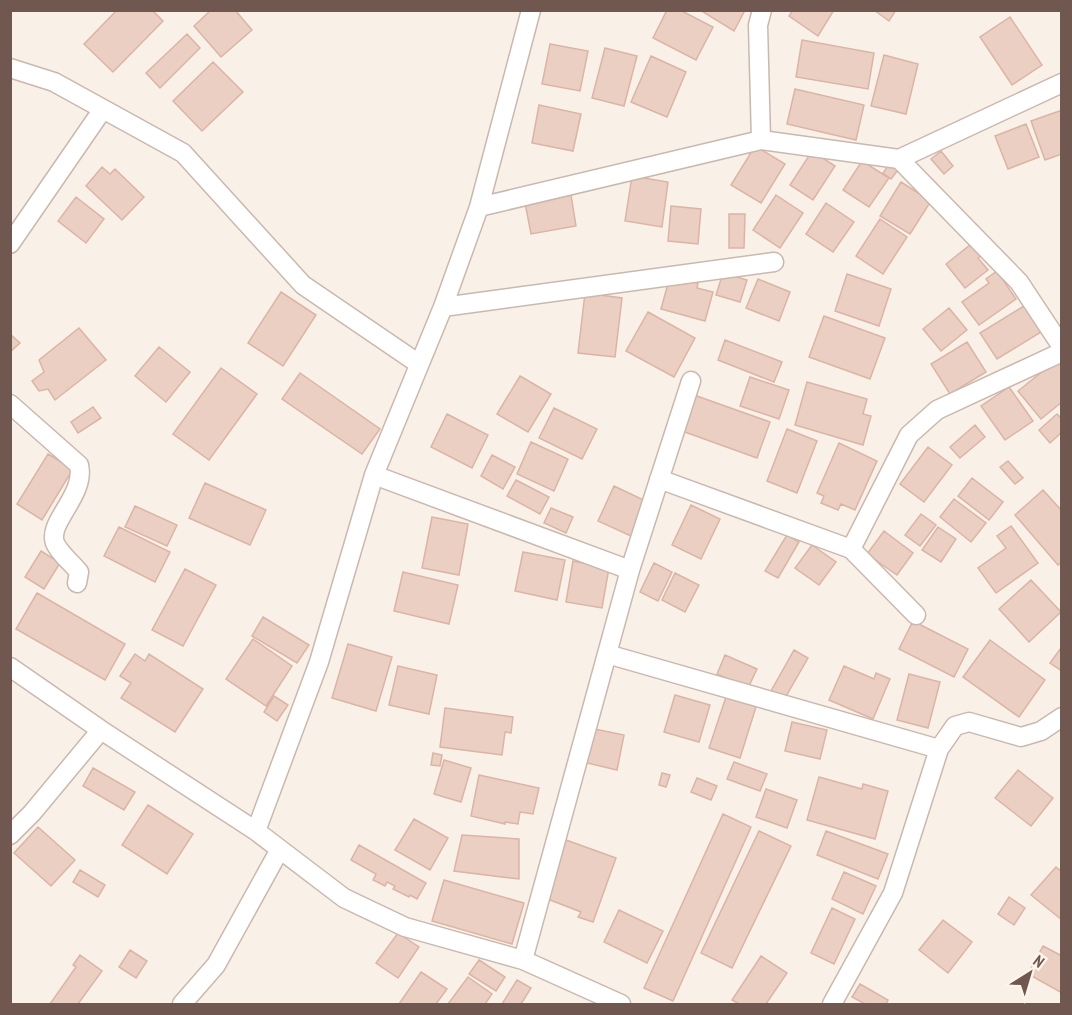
<svg xmlns="http://www.w3.org/2000/svg" width="1072" height="1015" viewBox="0 0 1072 1015" font-family="'PT Sans Narrow',sans-serif">
	<style>
		.building { fill: #ebcfc3; stroke: #dbb4a5; stroke-width: 1.5 }
		.lines { fill: none; stroke-linecap: round; stroke-linejoin: round }
		.minor-casing { stroke: #cab8af; stroke-width: 21 }
		.minor { stroke: #fff; stroke-width: 18 }
	</style>
	<rect width="100%" height="100%" fill="#f9f1e7"/>
	<path class="building" d="M117,10H152L163,21L113,72L84,44Z
		M211,10H235L252,30L221,57L194,26Z
		M667,10H680L713,27L696,60L653,38Z
		M700,10H745L734,31Z
		M793,10H834L818,36L789,16Z
		M874,10H896L889,21Z
		M1010,17L1042,65L1012,85L980,37Z
		M187,34L200,48L160,88L146,73Z
		M802,40L874,53L868,89L796,77Z
		M550,44L588,51L580,91L542,84Z
		M605,48L637,56L624,106L592,98Z
		M884,55L918,64L906,114L871,106Z
		M651,56L686,72L667,117L631,102Z
		M213,62L243,92L202,131L173,101Z
		M795,89L864,105L856,140L787,124Z
		M539,105L581,114L573,151L532,143Z
		M1062,110V154L1045,160L1031,121Z
		M1026,124L1039,157L1008,169L995,136Z
		M755,146L785,164L761,203L731,185Z
		M812,151L835,166L813,200L790,185Z
		M941,151L953,166L944,174L931,159Z
		M892,160L901,166L891,179L883,173Z
		M862,161L889,178L869,207L843,190Z
		M102,167L110,174L115,169L144,197L122,220L86,186Z
		M632,176L668,182L662,227L625,221Z
		M901,182L931,201L910,234L880,216Z
		M571,195L576,226L531,234L525,203Z
		M776,195L803,213L780,248L753,230Z
		M76,197L104,219L86,243L58,221Z
		M826,203L854,222L833,252L806,234Z
		M671,206L701,209L698,244L668,241Z
		M729,214H745L744,248H729Z
		M880,219L907,237L883,274L856,256Z
		M975,241L985,253L978,258L988,270L965,288L946,264Z
		M997,271L1016,299L979,325L962,302L989,283L986,279Z
		M723,273L747,280L740,302L716,295Z
		M847,274L891,289L879,326L835,311Z
		M683,278L698,283L697,288L713,292L705,321L661,309L669,280Z
		M758,279L790,292L779,321L746,308Z
		M281,292L316,315L283,366L248,343Z
		M585,293L622,298L615,357L578,353Z
		M1024,306L1041,332L997,359L980,333Z
		M949,308L967,330L941,351L923,329Z
		M648,312L695,338L674,377L626,351Z
		M824,316L885,338L870,379L809,357Z
		M79,328L106,360L55,400L48,389L39,391L32,381L44,372L39,360Z
		M10,334L20,343L10,352Z
		M725,340L782,362L774,382L718,360Z
		M967,342L986,372L950,394L931,364Z
		M159,347L190,372L166,402L135,376Z
		M1059,358L1062,361V402L1041,419L1018,391Z
		M221,368L257,394L209,460L173,434Z
		M300,373L380,429L362,454L282,399Z
		M520,376L551,394L528,432L497,414Z
		M750,377L789,390L779,419L740,406Z
		M807,382L867,399L863,414L871,416L863,445L795,425Z
		M1009,387L1033,421L1005,440L981,406Z
		M694,395L770,422L757,458L682,431Z
		M93,407L101,418L78,433L71,422Z
		M554,408L597,429L582,459L539,438Z
		M447,414L488,435L472,468L431,447Z
		M1057,414L1062,419V432L1050,443L1039,430Z
		M975,425L985,437L960,458L950,447Z
		M787,429L817,441L797,493L767,481Z
		M531,442L568,459L554,491L517,474Z
		M839,443L877,461L855,510L841,504L838,510L821,503L824,496L817,493Z
		M928,447L952,465L924,502L900,484Z
		M48,454L73,469L42,520L17,504Z
		M492,455L515,467L503,489L481,476Z
		M1008,461L1023,478L1015,484L1000,467Z
		M972,478L1003,502L989,520L958,496Z
		M516,480L549,497L540,514L507,496Z
		M205,483L266,510L250,545L189,518Z
		M614,486L648,502L633,537L598,521Z
		M1043,490L1062,511V562L1058,565L1015,515Z
		M954,499L986,523L971,542L940,517Z
		M691,505L720,519L701,559L672,545Z
		M135,506L177,525L167,546L125,527Z
		M551,508L573,517L566,533L544,523Z
		M921,514L936,525L920,546L905,535Z
		M432,517L468,524L459,575L422,568Z
		M1011,526L1038,563L996,593L978,568L1006,548L997,536Z
		M119,527L170,552L155,582L104,556Z
		M938,527L956,539L941,562L922,550Z
		M884,531L913,553L897,575L867,554Z
		M787,535L799,542L778,578L765,571Z
		M812,545L836,562L819,585L795,568Z
		M41,551L60,563L44,589L25,577Z
		M523,552L565,560L557,600L515,591Z
		M573,561L609,568L602,608L566,602Z
		M654,563L672,572L658,601L640,592Z
		M185,569L216,585L183,646L152,630Z
		M403,572L458,585L449,624L394,611Z
		M675,573L699,585L685,612L662,600Z
		M1031,580L1061,612L1029,642L999,609Z
		M37,593L125,644L105,680L16,629Z
		M263,617L309,645L297,663L252,636Z
		M913,621L968,649L954,677L899,649Z
		M253,639L292,666L266,706L226,679Z
		M990,640L1045,680L1019,717L963,677Z
		M348,644L392,657L376,711L332,698Z
		M1061,648L1062,649V671L1050,663Z
		M794,650L808,658L785,698L771,691Z
		M135,654L145,661L149,654L203,689L175,732L121,698L131,683L120,676Z
		M725,655L757,669L748,688L717,674Z
		M398,666L437,675L429,714L389,705Z
		M844,666L874,679L876,673L890,679L873,719L829,700Z
		M909,674L940,682L928,728L897,720Z
		M675,695L710,705L699,742L664,732Z
		M274,696L288,705L277,721L264,712Z
		M726,697L756,707L740,758L709,748Z
		M445,708L513,717L511,733L505,732L502,755L440,747Z
		M792,722L827,730L820,759L785,751Z
		M590,728L624,735L617,770L583,762Z
		M433,753L442,755L440,766L431,765Z
		M444,760L471,768L461,802L434,794Z
		M734,762L767,774L760,791L727,779Z
		M93,768L135,792L124,810L83,786Z
		M1018,770L1053,798L1031,826L995,798Z
		M662,773L670,775L666,787L659,785Z
		M479,775L539,788L533,814L520,812L518,824L505,822V824L471,816Z
		M819,777L862,789L863,784L888,791L875,839L807,820Z
		M697,778L717,786L711,800L691,792Z
		M766,789L797,800L787,828L756,817Z
		M148,805L193,834L167,874L122,845Z
		M723,814L751,827L673,1001L644,988Z
		M414,819L448,838L430,870L395,850Z
		M38,827L75,860L51,886L14,853Z
		M759,831L791,846L732,968L701,953Z
		M826,831L888,854L878,879L817,855Z
		M462,835L519,839V879L454,871Z
		M566,840L616,858L593,922L578,917L581,912L545,898Z
		M359,845L426,883L417,899L410,895L409,897L393,889L395,886L387,882L385,886L373,880L376,874L351,860Z
		M1056,867L1062,872V920L1031,895Z
		M80,870L105,885L98,897L73,882Z
		M844,872L876,886L863,914L832,899Z
		M444,880L524,903L512,944L432,921Z
		M1009,897L1025,908L1014,925L998,914Z
		M832,908L855,919L834,964L811,953Z
		M619,910L663,931L647,963L604,942Z
		M943,920L972,942L948,973L919,950Z
		M398,933L419,947L398,978L376,963Z
		M1043,946L1062,956V993L1028,974Z
		M130,950L147,961L136,978L119,967Z
		M80,955L102,971L78,1004H50L76,967L73,965Z
		M761,956L787,973L766,1004H739L732,1000Z
		M479,960L505,977L496,991L469,974Z
		M421,972L447,989L436,1004H399Z
		M468,977L492,994L485,1004H448Z
		M517,980L531,988L521,1004H502Z
		M860,984L888,1000L886,1004H865L852,997Z"/>
	<g class="lines">
		<g class="minor-casing">
			<path id="minor" d="M762,10L758,25L761,140L899,159L1062,83
				M10,68L54,82L183,153L303,285L419,364
				M899,159L1019,282L1062,347
				M479,207L761,140
				M10,244L103,109
				M443,307L774,262
				M10,404L79,465C86,495 47,522 55,543C59,553 72,563 79,572L77,583
				M374,475L630,570
				M659,479L851,549L916,615
				M851,549L909,435L937,410L1062,352
				M607,654L939,749
				M10,667L101,730L256,831L344,898L405,927L523,960L621,1004
				M256,831L319,662L374,475L443,307L479,207L531,10
				M10,835L32,813L101,730
				M523,960L630,570L691,381
				M182,1004L216,965L279,851
				M832,1004L893,893L939,749L955,726L969,722L1021,737L1041,731L1062,717"/>
		</g>
		<use href="#minor" class="minor"/>
	</g>
	<rect width="1072" height="1015" fill="none" stroke="#70574f" stroke-width="24"/>
	<g transform="translate(1030 973) rotate(37)" stroke="#fdf5ed" stroke-width="4.5" paint-order="stroke">
	<path d="M0-4.5L10 22L0 15L-10 22Z" fill="#70574f"/>
	<text y="-9" font-size="16" font-weight="bold" text-anchor="middle" fill="#70574f">N</text>
	</g>
</svg>
